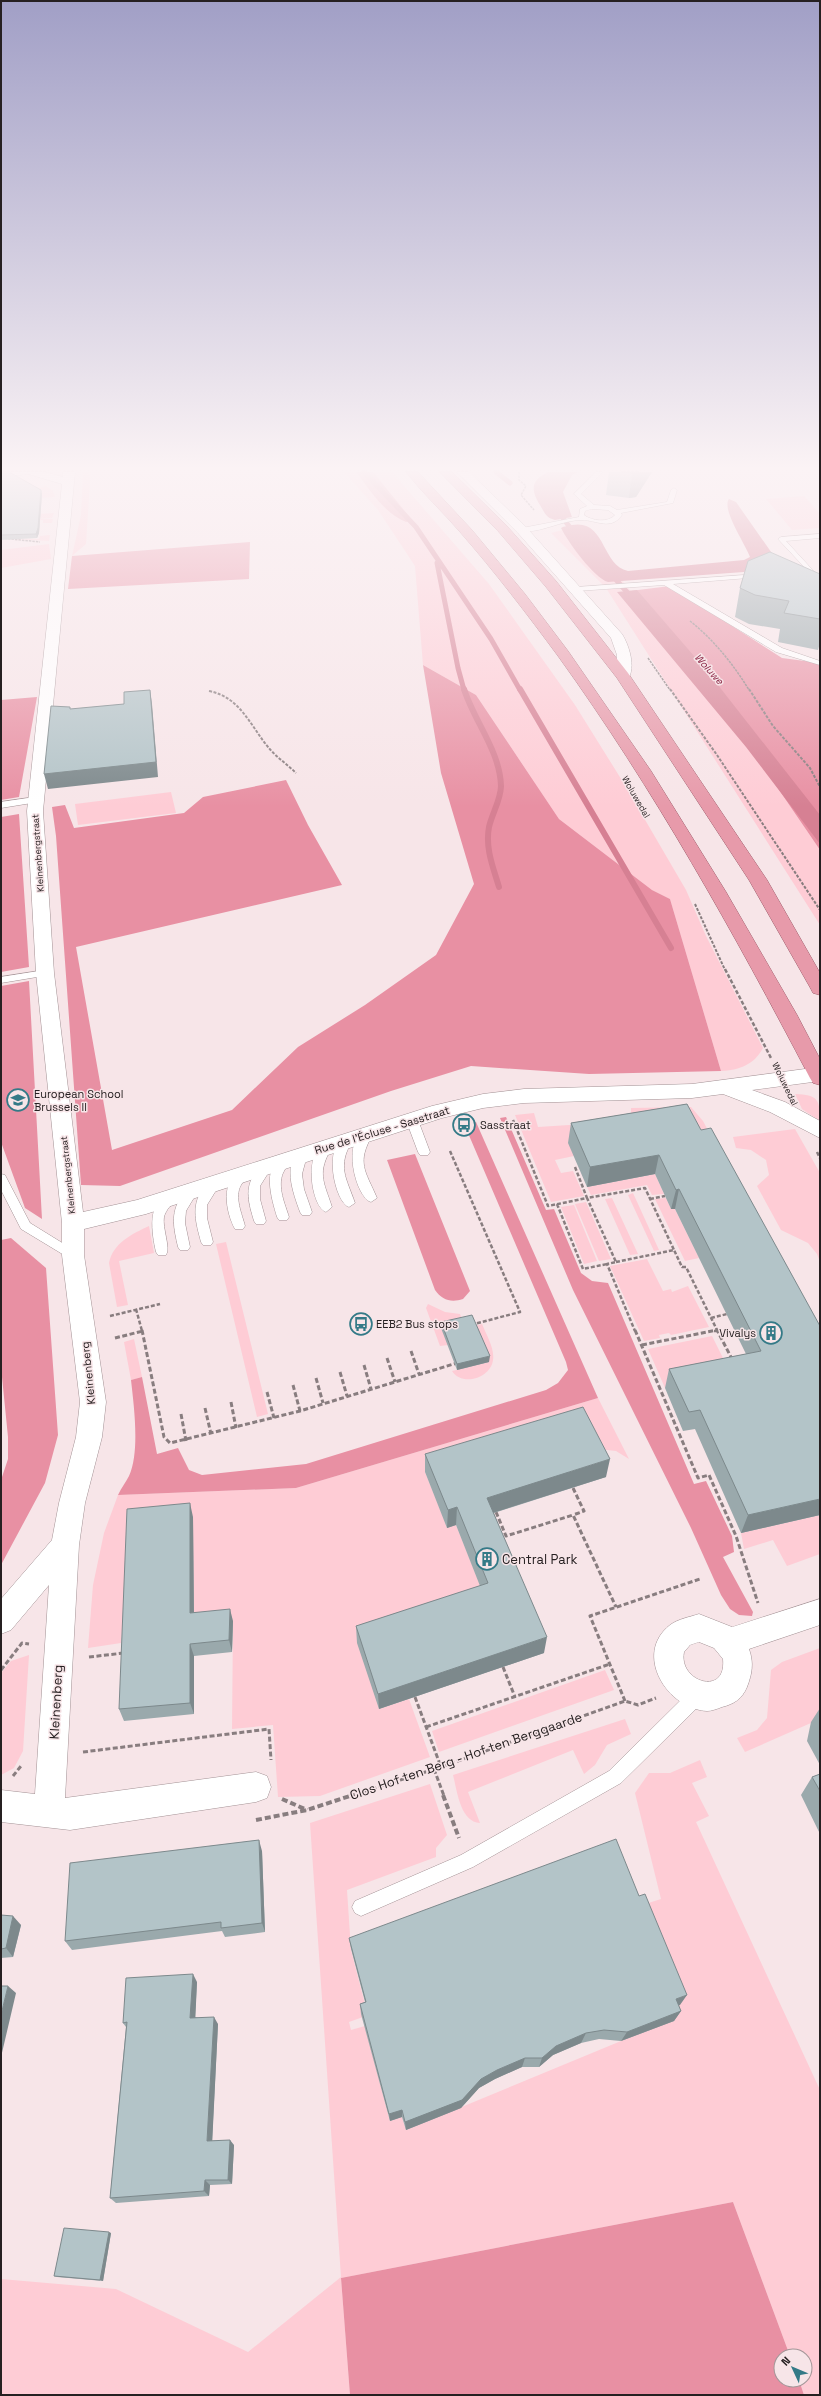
<svg xmlns="http://www.w3.org/2000/svg" width="821" height="2396" viewBox="0 0 821 2396" font-family="'Space Grotesk',sans-serif">
	<style>
		.green { fill: #feccd5 }
		.forest { fill: #e890a3 }
		.water { fill: #d68093 }
		.lines { fill: none; stroke-linecap: round; stroke-linejoin: round }
		.stream-far1 { stroke: #d68093; stroke-width: 5 }
		.stream { stroke: #d68093; stroke-width: 6 }
		.service-casing { stroke: #a39295; stroke-width: 1 }
		.minor-casing { stroke: #a39295; stroke-width: 1 }
		.secondary-casing { stroke: #a39295; stroke-width: 1 }
		.trunk-casing { stroke: #a05e6c; stroke-width: 1 }
		.path-far4 { stroke: #887d7f; stroke-width: 1.5; stroke-dasharray: 2.5 1; stroke-linecap: butt }
		.path-far3 { stroke: #887d7f; stroke-width: 2; stroke-dasharray: 3 1.5; stroke-linecap: butt }
		.path-far2 { stroke: #887d7f; stroke-width: 2.5; stroke-dasharray: 4 2; stroke-linecap: butt }
		.path-far1 { stroke: #887d7f; stroke-width: 3; stroke-dasharray: 5 2.5; stroke-linecap: butt }
		.path { stroke: #887d7f; stroke-width: 4; stroke-dasharray: 6 3; stroke-linecap: butt }
		.service { fill: #fff; fill-rule: evenodd }
		.minor { fill: #fff; fill-rule: evenodd }
		.secondary { fill: #fff; fill-rule: evenodd }
		.trunk { fill: #e79aaa; fill-rule: evenodd }
		.wall { fill: #9aa9ac }
		.shaded-wall { fill: #7d898c }
		.building { fill: #b3c4c8; stroke: #7d898c }
		.labels { text-anchor: middle; dominant-baseline: central; stroke-width: 3; stroke-linejoin: round; paint-order: stroke }
		.far-street-label { font-size: 9px; fill: #262021; stroke: #f7e5e8 }
		.far-water-label { font-size: 10px; font-style: italic; fill: #892343; stroke: #f7e5e8 }
		.poi-label { font-size: 11px; fill: #262021; stroke: #f7e5e8; text-anchor: start }
		.street-label { font-size: 11px; fill: #262021; stroke: #f7e5e8 }
		.near-poi-label { font-size: 13px; fill: #262021; stroke: #f7e5e8; text-anchor: start }
		.near-street-label { font-size: 13px; fill: #262021; stroke: #f7e5e8 }
	</style>
	<rect width="100%" height="100%" fill="#f7e5e8"/>
	<path class="green" d="M83,472H89L90,482L86,544L72,556L81,515Z
		M344,472H392L489,584L575,705L623,782L686,890L706,936L763,1048C754,1065 739,1070 721,1071L670,899L652,890L559,819L476,695L423,665L415,566L378,510Z
		M46,486L53,491L55,497L20,499L19,515L54,513L52,518L36,519H53L52,523H43V520L28,521L20,539H39L40,536L50,535L49,541L14,539L1,489L27,492Z
		M804,496L820,514V528L792,530L766,499Z
		M578,526L706,683L820,850V925L606,588L551,533Z
		M49,544L51,559L1,568V550Z
		M171,792L176,813L78,825L75,804Z
		M795,1094C818,1095 820,1099 820,1121L802,1109Z
		M691,1107L703,1121L762,1232L706,1148L569,1144L574,1156L555,1160L561,1173L573,1171L584,1196L551,1202L515,1115L534,1113L538,1127L631,1121V1108Z
		M795,1129L820,1173V1262L817,1254L808,1243L781,1230L757,1186L769,1175L766,1160L751,1150L736,1148L733,1137Z
		M655,1174L664,1194L652,1195L647,1185L591,1195L587,1187Z
		M633,1193L659,1250L654,1251L628,1195Z
		M612,1198L638,1254L630,1255L605,1199Z
		M666,1198L671,1209H675L699,1258L685,1261L655,1199Z
		M586,1202L611,1259L599,1261L575,1204Z
		M574,1205L597,1261L584,1264L561,1207Z
		M149,1226L154,1253L119,1261L128,1305L117,1307L109,1263C113,1243 132,1234 149,1226Z
		M226,1242L268,1414L257,1417L216,1244Z
		M647,1259L663,1291L671,1289L672,1292L688,1286L709,1327L671,1335L669,1333L659,1335L660,1338L644,1341L610,1266Z
		M428,1304L445,1312L460,1314L463,1322L448,1345L440,1346L426,1308Z
		M482,1324C486,1334 495,1349 493,1360C491,1378 462,1387 452,1371L489,1362L475,1326Z
		M712,1336L727,1366L665,1388L648,1349Z
		M134,1339L142,1377L131,1380L124,1342Z
		M598,1398L629,1459L616,1451L598,1449L425,1472L447,1527L456,1525L486,1600L379,1709L409,1699L430,1757L320,1796L278,1797L273,1725L232,1729L233,1621L194,1625L131,1523L121,1643L88,1648L93,1585L104,1533L118,1495L296,1488Z
		M820,1515V1554L787,1566L773,1540L744,1549L741,1533Z
		M820,1648V1719L745,1752L737,1738L757,1730L767,1718L771,1670L782,1662Z
		M29,1655L23,1751L14,1768L1,1775V1673L11,1661Z
		M605,1670L614,1690L439,1752L432,1731Z
		M625,1719L631,1734L607,1745L595,1765L584,1774L573,1750L468,1792L480,1823C460,1822 457,1790 453,1775Z
		M700,1760L707,1777L692,1783L709,1816L696,1822L820,2090V2395H804L799,2380H805V2356H790L733,2202L341,2278L350,2395H1V2279L116,2289L248,2352L341,2277L310,1823L430,1784L447,1835L436,1848V1857L347,1890L351,1950L367,2012L363,2017L349,2022L351,2030L365,2026L390,2121L402,2117L406,2130L621,2041L680,2005L639,1906L661,1899L635,1793L649,1773H670Z"/>
	<path class="forest" d="M356,472H373L412,520L406,522C384,513 370,490 356,472Z
		M250,542L249,579L68,589L72,556Z
		M670,586L782,658L820,663V850L706,683L630,591Z
		M423,665L476,695L559,819L652,890L670,899L721,1071L589,1074L471,1066L391,1091L120,1186L81,1185L56,836L52,807L65,805L74,828L184,813L203,797L286,780L308,825L342,885L76,947L112,1150L232,1110L298,1047L365,1005L436,955L474,884L441,773Z
		M37,697L19,797L1,800V700Z
		M19,814L29,967L1,972V817Z
		M29,981L42,1219L25,1208L1,1142V986Z
		M506,1117L546,1210L554,1209L581,1273L592,1281L608,1283L694,1484L706,1481L732,1536L734,1552L723,1557L753,1612L752,1616L739,1615L730,1609L721,1595L691,1528L573,1290L500,1118Z
		M476,1122L598,1398L296,1488L118,1495C121,1488 126,1482 129,1476C140,1452 134,1407 131,1380L142,1377L157,1454L178,1448L189,1470L202,1475L306,1464L546,1390L558,1383L568,1370L566,1362L465,1126Z
		M415,1154L470,1291L463,1299C451,1303 442,1300 435,1290L387,1160Z
		M11,1238L46,1268L58,1435L45,1483L1,1565V1480L8,1459V1437L1,1367V1240Z
		M733,2202L790,2356H781V2380H799L804,2395H350L341,2278Z"/>
	<path class="water" d="M548,472H578L572,475L563,492L572,517L555,520C545,517 545,513 540,505C531,490 530,481 548,472Z
		M729,499L736,502L783,569L608,582C594,578 568,542 561,528C564,526 568,526 572,525C606,519 601,565 628,571L744,560L750,557C746,545 721,509 729,499Z
		M637,590L707,671L820,815V844L746,747L617,592Z"/>
	<g class="lines">
		<path class="stream-far1" d="M364,472L416,527L491,639L520,690
			M496,472L510,483
			M556,509L575,534
			M437,563L458,668L464,690
			M610,573L635,601"/>
		<path class="stream" d="M464,689C474,721 500,751 501,786C501,799 492,814 489,827C485,848 493,867 499,887
			M520,689L671,948"/>
		<g class="service-casing">
			<path id="service" d="M596,472H603L581,494L594,505L610,506L617,510L667,502L671,490L674,488L677,490L673,503L621,513L622,515C611,531 596,520 582,520C561,520 540,534 520,531L519,530L522,528L579,517L580,509L587,506L574,494ZM592,509L608,510L615,515C608,523 592,521 584,515L585,511Z
				M820,534V538L786,541L820,578V584L778,539L781,537Z
				M759,574L761,575V577L673,584L782,648L820,661V665L776,652L664,585L577,591L573,589L577,587Z
				M35,797L38,798V802L1,808V802Z
				M45,970L49,971V975L1,983V977Z
				M412,1116L418,1120L430,1152L428,1155H420L418,1152L406,1120Z
				M367,1130L373,1134C356,1163 365,1170 377,1198L371,1202C356,1198 340,1138 367,1130Z
				M346,1137L352,1141C337,1167 346,1177 355,1203L349,1207C335,1203 322,1144 346,1137Z
				M326,1143L332,1147C317,1173 323,1180 332,1207L326,1212C311,1207 303,1150 326,1143Z
				M306,1150L312,1154L305,1163L302,1174L304,1189L312,1212L310,1215H302L300,1212C294,1195 279,1158 306,1150Z
				M286,1156L292,1160C289,1165 285,1168 283,1173C277,1187 285,1204 289,1217L287,1220H279L277,1217C272,1200 260,1163 286,1156Z
				M266,1163L272,1167L260,1186V1199L266,1221L264,1224H256L254,1221C249,1204 244,1189 255,1173C258,1168 261,1164 266,1163Z
				M243,1171L249,1175C247,1179 243,1181 241,1185C234,1197 242,1214 245,1226L243,1229H235C226,1213 219,1178 243,1171Z
				M1,1174L5,1175L30,1223L77,1252L79,1255L77,1258H69L21,1229L1,1190Z
				M214,1180L220,1184L207,1205V1218L213,1242L211,1245H203L201,1242C196,1223 191,1207 202,1190C205,1185 209,1181 214,1180Z
				M192,1187L198,1191L186,1211L185,1223L190,1247L188,1250H180L178,1247C174,1229 170,1214 181,1197C184,1192 187,1188 192,1187Z
				M170,1194L176,1198C172,1205 166,1209 164,1217C162,1228 171,1248 166,1255H158L156,1252C152,1234 146,1201 170,1194Z
				M698,1687L704,1689L706,1695L704,1701L621,1783L473,1867L361,1916L355,1913L352,1907L355,1901L461,1855L609,1771L692,1689Z"/>
		</g>
		<g class="minor-casing">
			<path id="minor" d="M1,472H45L63,477V472H75L43,811L54,973L83,1212L137,1200L432,1106L483,1094L524,1089L692,1084L820,1067V1081L752,1090L785,1102L820,1121V1138L770,1112L723,1094L692,1098L524,1103L483,1108L442,1118L146,1214L84,1229V1255L106,1402L102,1437L85,1503L79,1545L65,1798L256,1772L267,1776L271,1787L267,1798L256,1802L70,1830L1,1822V1790L35,1794L49,1585L11,1630L1,1634V1599L52,1540L59,1503L76,1437L80,1402L62,1255V1223L36,973L27,811L62,484L28,474L1,477Z
				M820,1599V1625L749,1649C754,1663 752,1674 747,1687C742,1699 734,1704 722,1707C717,1709 711,1711 707,1711C667,1709 633,1654 670,1625C678,1619 690,1617 699,1614L732,1627ZM699,1642L714,1648L723,1659C727,1697 678,1682 684,1652L690,1645Z"/>
		</g>
		<g class="secondary-casing">
			<path id="secondary" d="M457,472H469L526,527L622,634C629,645 636,667 628,679L623,680L616,676L617,655L611,638L518,533Z"/>
		</g>
		<g class="trunk-casing">
			<path id="trunk" d="M406,472H418L472,530L525,594L568,651L651,771L726,892L797,1015L820,1059V1085L813,1083L810,1078C734,933 654,789 558,656C527,614 495,572 460,532C443,512 422,493 406,472Z
				M440,472H452L506,525L556,581L628,673L767,880L820,973V995L813,993L811,989L749,880L617,678L546,587L498,531Z"/>
		</g>
		<path class="path-far4" d="M519,472V480L526,486L521,495L534,510
			M1,538L40,542
			M690,621C713,639 734,665 749,690
			M648,658L670,690"/>
		<path class="path-far3" d="M670,689L717,755L820,910
			M749,689L773,726L810,768L820,787
			M209,691C240,697 250,725 268,747C276,757 287,764 296,773
			M695,904L725,970"/>
		<path class="path-far2" d="M725,969L771,1058
			M513,1120L548,1206L587,1198L616,1262L607,1264L635,1331
			M450,1151L520,1312L474,1324
			M817,1152L820,1158
			M575,1167L587,1198L645,1188L674,1250
			M650,1199L665,1196
			M557,1204L583,1269L607,1264
			M616,1262L674,1250L682,1267H686L717,1330
			M136,1309L142,1331
			M110,1316L160,1304
			M711,1318L727,1314
			M714,1331H717"/>
		<path class="path-far1" d="M142,1330L164,1437L170,1443L300,1411L457,1363
			M635,1330L698,1478L709,1475L736,1536L758,1603
			M115,1338L143,1331
			M642,1345L717,1330L732,1359
			M411,1351L419,1374
			M387,1358L395,1382
			M364,1365L371,1389
			M340,1372L347,1396
			M316,1378L323,1403
			M293,1385L300,1411
			M267,1392L274,1418
			M231,1402L236,1428
			M205,1408L211,1434
			M181,1414L186,1441
			M573,1488L584,1511L573,1515
			M496,1512L506,1536L573,1515L616,1607
			M89,1657L124,1653
			M503,1667L515,1697
			M1,1670L22,1643L29,1644
			M415,1697L441,1767
			M625,1701L590,1616L700,1579
			M426,1727L610,1664
			M83,1752L269,1729L271,1760
			M434,1769L444,1796
			M13,1776L21,1766
			M350,1796L441,1767L625,1701L638,1705L656,1698"/>
		<path class="path" d="M443,1795L459,1838
			M282,1799L307,1810
			M256,1820L307,1810L353,1795"/>
		<use href="#service" class="service"/>
		<use href="#minor" class="minor"/>
		<use href="#secondary" class="secondary"/>
		<use href="#trunk" class="trunk"/>
	</g>
	<path class="wall" d="M609,472H652L636,497L629,498L606,495Z
		M1,473L41,490L42,494L39,533L37,538L1,540Z
		M820,574V643L818,650L778,642L780,629L749,624L735,617L740,588Z
		M687,1104L820,1515L741,1533L695,1429L683,1431L665,1388L669,1369L746,1354L675,1209H671L655,1174L587,1187L568,1143L571,1123Z
		M441,1322L489,1362L457,1370L441,1328Z
		M425,1454L606,1477L494,1513L544,1653L379,1709L357,1643L356,1626L480,1586L456,1525L447,1528L425,1472Z
		M193,1517L194,1612L233,1621L232,1652L194,1656V1714L124,1721L119,1709Z
		M820,1708V1765L807,1741L811,1722Z
		M820,1774V1834L801,1795L812,1777Z
		M262,1851L265,1932L225,1937L222,1931L72,1950L65,1941Z
		M1,1915L21,1925L13,1957L1,1958Z
		M349,1938L680,2005H678L681,2011L674,2021L621,2041L599,2039L581,2043L553,2055L539,2067H522L495,2079L479,2088L461,2108L406,2130L402,2117L390,2121L361,2014L360,2004L365,2002L351,1949Z
		M197,1982L195,2017L218,2024L212,2141L234,2145L232,2184L210,2185L209,2196L116,2203L110,2198L126,2027L123,2023Z
		M111,2233L103,2281L57,2277L54,2276Z"/>
	<path class="shaded-wall" d="M639,472H652L636,497L629,498L632,473Z
		M41,490L42,494L39,533L37,538L36,534Z
		M150,690L152,704L158,777L48,789L44,774Z
		M659,1155L655,1174L587,1187L590,1167Z
		M679,1189L675,1209H671L676,1190Z
		M490,1356L489,1362L457,1370V1364Z
		M610,1459L606,1477L486,1515L487,1498Z
		M820,1499V1515L741,1533L748,1515Z
		M190,1503L193,1517L194,1625L190,1613Z
		M457,1507L456,1525L447,1528L448,1510Z
		M230,1609L233,1621L232,1652L229,1640Z
		M547,1637L544,1653L379,1709L378,1694Z
		M190,1644L194,1656V1714L190,1703Z
		M259,1840L262,1851L265,1932L262,1923Z
		M13,1916L21,1925L13,1957L6,1948Z
		M193,1974L197,1982L195,2025L190,2018Z
		M8,1986L16,1993L1,2057V2015Z
		M687,1995L680,2005L669,2009L676,1999Z
		M681,2011L674,2021L621,2041L627,2032Z
		M214,2017L218,2024L212,2146L207,2141Z
		M586,2033L581,2043L553,2055L539,2067L542,2058L556,2046Z
		M525,2058L522,2067L495,2079L479,2088L461,2108L406,2130L405,2122L497,2070Z
		M402,2110V2117L390,2121L389,2114Z
		M230,2140L234,2145L232,2184L228,2180Z
		M205,2180L210,2185L209,2196L204,2191Z
		M109,2232L111,2233L103,2281L100,2280Z"/>
	<path class="building" d="M621,472H639L632,473Z
		M1,473H11L41,490L38,528L36,534L1,535Z
		M770,552L820,574V619L784,613L789,601L755,595L740,588L748,561Z
		M150,690L156,762L44,774L51,706L70,707V709L124,704V692Z
		M687,1104L701,1130L711,1128L820,1326V1499L748,1515L700,1410L689,1412L669,1369L761,1351L679,1189L676,1190L659,1155L590,1167L571,1123Z
		M472,1315L490,1356L457,1364L441,1322Z
		M583,1407L610,1459L487,1498L547,1637L378,1694L356,1626L488,1583L457,1507L448,1510L425,1454Z
		M190,1503V1613L230,1609L229,1640L190,1644V1703L119,1709L127,1509Z
		M820,1774V1791L812,1777Z
		M616,1839L639,1896L645,1894L687,1995L676,1999L681,2011L627,2032L604,2030L586,2033L556,2046L542,2058H525L497,2070L481,2079L462,2100L405,2122L402,2110L389,2114L360,2004L366,2002L349,1938Z
		M259,1840L262,1923L221,1928V1922L65,1941L70,1863Z
		M1,1915L13,1916L6,1948L1,1949Z
		M193,1974L190,2018L214,2017L207,2141L230,2140L228,2180H205L204,2191L110,2198L127,2022L123,2023L126,1978Z
		M1,1986H8L1,2015Z
		M64,2228L109,2232L100,2280L54,2276Z"/>
	<linearGradient id="sky" x2="0" y2="1"><stop stop-color="#a19fc6"/><stop offset="0.58" stop-color="#fbf3f5"/><stop offset="1" stop-color="#fbf3f5" stop-opacity="0"/></linearGradient>
	<rect width="821" height="807" fill="url(#sky)"/>
	<defs>
		<g id="school-ring" transform="scale(1.15)"><circle r="9.5" fill="#f7e5e8" stroke="#347a87" stroke-width="1.5"/><path d="M0-5L7-2L0 1L-7-2ZM-4 1L0 2.5L4 1V4Q0 6-4 4Z" fill="#347a87"/></g>
		<g id="bus-ring" transform="scale(1.15)"><circle r="9.5" fill="#f7e5e8" stroke="#347a87" stroke-width="1.5"/><path d="M-5-6H5V4H4V6H2V4H-2V6H-4V4H-5ZM-3.5-4V0h7V-4ZM-3.5 1.2v1.5H-2V1.2ZM2 1.2v1.5H3.5V1.2Z" fill="#347a87"/></g>
		<g id="building-ring" transform="scale(1.15)"><circle r="9.5" fill="#f7e5e8" stroke="#347a87" stroke-width="1.5"/><path d="M-4-6H4V6H1V3H-1V6H-4ZM-2.5-4.3h1.7v1.8h-1.7ZM.8-4.3h1.7v1.8H.8ZM-2.5-1h1.7V.8h-1.7ZM.8-1h1.7V.8H.8Z" fill="#347a87"/></g>
	</defs>
	<g fill-rule="evenodd">
		<use href="#school-ring" x="18" y="1100"/>
		<use href="#bus-ring" x="464" y="1125"/>
		<use href="#bus-ring" x="361" y="1324"/>
		<use href="#building-ring" x="771" y="1333"/>
		<use href="#building-ring" x="487" y="1559"/>
	</g>
	<g class="labels">
		<g class="far-street-label">
			<text transform="translate(636 797) rotate(60)">Woluwedal</text>
			<text transform="translate(38 853) rotate(-94)">Kleinenbergstraat</text>
			<text transform="translate(785 1084) rotate(64)">Woluwedal</text>
			<text transform="translate(68 1175) rotate(-96)">Kleinenbergstraat</text>
		</g>
		<g class="far-water-label">
			<text transform="translate(709 669) rotate(48)">Woluwe</text>
		</g>
		<g class="poi-label">
			<text x="34" y="1094">European School<tspan x="34" dy="13">Brussels II</tspan></text>
			<text x="480" y="1125">Sasstraat</text>
			<text x="376" y="1324">EEB2 Bus stops</text>
			<text x="756" y="1333" text-anchor="end">Vivalys</text>
		</g>
		<g class="street-label">
			<text transform="translate(382 1130) rotate(-17)">Rue de l'Écluse - Sasstraat</text>
			<text transform="translate(88 1373) rotate(-96)">Kleinenberg</text>
		</g>
		<g class="near-poi-label">
			<text x="502" y="1559">Central Park</text>
		</g>
		<g class="near-street-label">
			<text transform="translate(56 1702) rotate(-87)">Kleinenberg</text>
			<text transform="translate(466 1756) rotate(-19)">Clos Hof ten Berg - Hof ten Berggaarde</text>
		</g>
	</g>
	<rect width="821" height="2396" fill="none" stroke="#262021" stroke-width="4"/>
	<g transform="translate(793 2368) rotate(314)"><circle r="19" fill="#f7e5e8" stroke="#a39698"/>
	<path d="M0-3L7 15L0 10L-7 15Z" fill="#347a87"/>
	<text y="-6" font-size="11" font-weight="bold" text-anchor="middle" fill="#262021">N</text>
	</g>
</svg>
